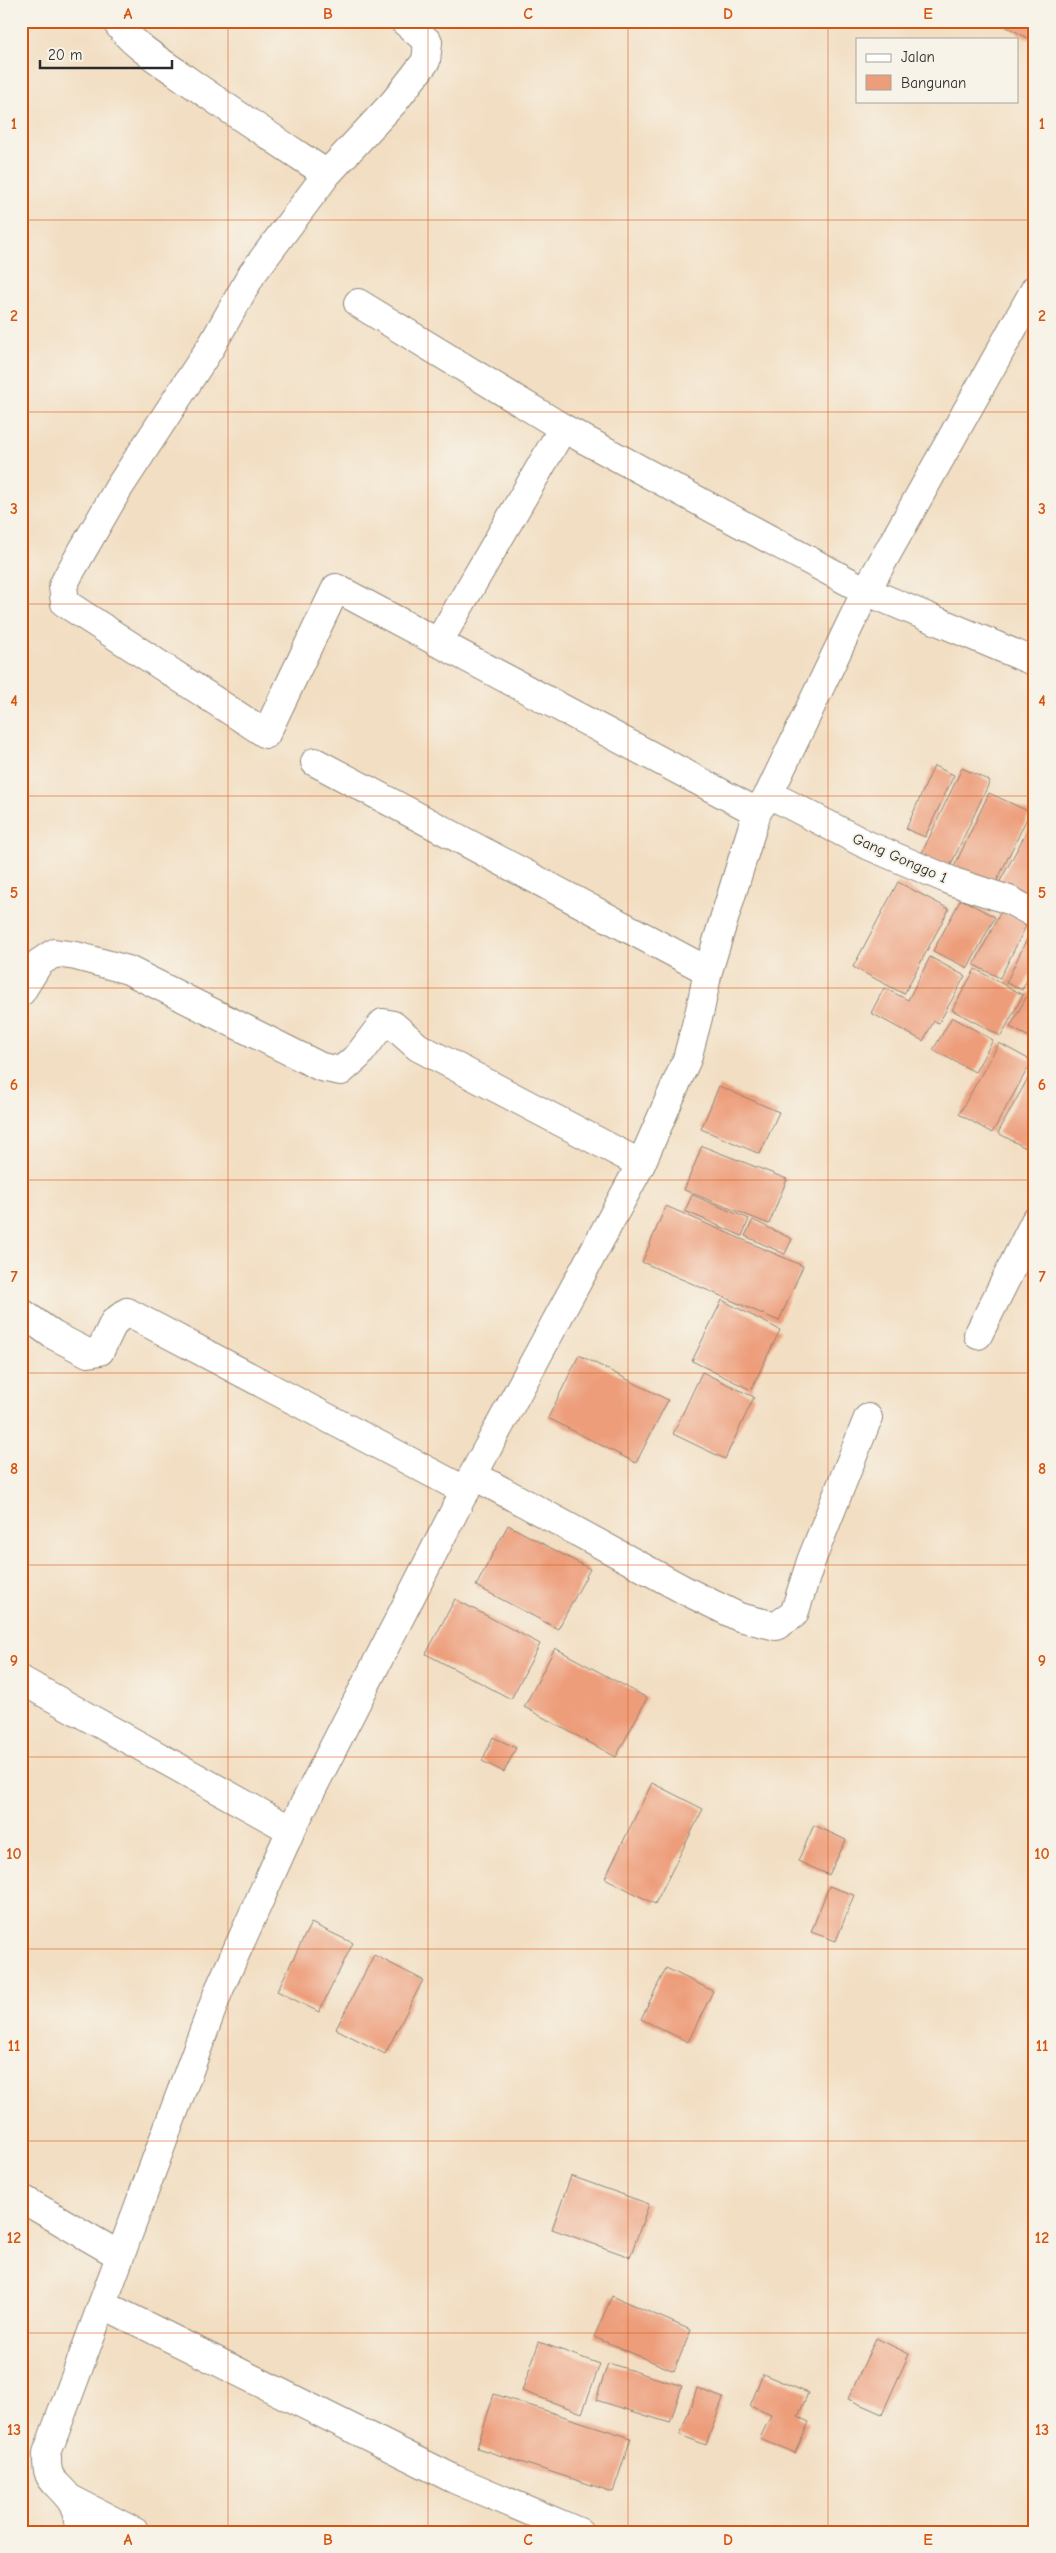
<svg xmlns="http://www.w3.org/2000/svg" width="1056" height="2553" viewBox="0 0 1056 2553" font-family="'Comic Neue',sans-serif">
	<style>
		.building { fill: #ed9d7a }
		.lines { fill: none; stroke-linecap: round; stroke-linejoin: round }
		.minor-casing { stroke: #8e8476; stroke-width: 30 }
		.minor { stroke: #fff; stroke-width: 28 }
		.grid { fill: none; stroke: #d5540f; stroke-width: 1; stroke-opacity: 0.55 }
		.labels { text-anchor: middle; dominant-baseline: central; stroke-width: 4; stroke-linejoin: round; paint-order: stroke }
		.street-label { font-size: 15px; fill: #2b2b2b; stroke: #f7f3e8 }
		.neatline { fill: none; stroke: #d5540f; stroke-width: 2 }
		.grid-label { font-size: 16px; text-anchor: middle; font-weight: bold; fill: #d5540f }
	</style>
	<rect width="100%" height="100%" fill="#f7f3e8"/>
	<filter id="ink" filterUnits="userSpaceOnUse"><feTurbulence type="fractalNoise" baseFrequency=".02" numOctaves="2"/><feDisplacementMap in="SourceGraphic" scale="10" xChannelSelector="R" yChannelSelector="G"/><feConvolveMatrix kernelMatrix="1 2 1 2 8 2 1 2 1" color-interpolation-filters="sRGB"/></filter>
	<filter id="wash" filterUnits="userSpaceOnUse"><feTurbulence type="fractalNoise" baseFrequency=".0096" numOctaves="4" result="noise"/><feDisplacementMap in="SourceGraphic" scale="20" xChannelSelector="R" yChannelSelector="G"/><feGaussianBlur stdDeviation="1.12" result="paint"/><feColorMatrix in="noise" values="0 0 0 0 0 0 0 0 0 0 0 0 0 0 0 0 0 1.4 0 .05"/><feComposite in="paint" operator="in"/></filter>
	<g filter="url(#wash)">
		<rect width="100%" height="100%" fill="#f2dec2"/>
		<g id="blocks">
			<path class="building" d="M996,21H1035V42Z
				M934,766L954,775L925,837L906,829Z
				M962,768L990,781L947,873L919,859Z
				M989,793L1030,812L994,887L954,867Z
				M1035,816V907L997,887Z
				M898,882L949,909L904,994L853,967Z
				M961,899L995,917L968,968L933,951Z
				M1001,911L1027,924L1000,978L974,965Z
				M1033,926L1035,964L1022,990L1006,983Z
				M930,957L965,976L939,1023L934,1021L923,1041L871,1013L884,988L908,1000Z
				M975,969L1023,995L1001,1036L952,1010Z
				M1029,992L1035,995V1040L1010,1027Z
				M952,1017L993,1040L975,1072L933,1050Z
				M999,1043L1032,1061L992,1133L959,1114Z
				M1035,1065V1153L998,1133Z
				M719,1086L779,1112L760,1154L701,1129Z
				M702,1146L787,1179L769,1224L684,1190Z
				M692,1195L749,1219L742,1236L685,1211Z
				M666,1206L803,1266L779,1321L642,1262Z
				M753,1220L792,1239L785,1254L745,1236Z
				M722,1300L780,1330L751,1390L692,1361Z
				M579,1355L668,1400L636,1463L548,1418Z
				M702,1372L754,1397L725,1459L673,1434Z
				M508,1525L590,1569L558,1629L476,1586Z
				M455,1599L540,1644L511,1699L426,1654Z
				M555,1648L647,1698L616,1757L524,1707Z
				M493,1737L516,1748L504,1772L482,1761Z
				M652,1783L703,1809L655,1904L605,1878Z
				M814,1825L846,1840L829,1875L798,1861Z
				M829,1886L854,1895L836,1941L811,1932Z
				M311,1923L353,1943L319,2012L277,1991Z
				M374,1955L423,1980L385,2054L336,2029Z
				M666,1968L713,1991L688,2042L641,2019Z
				M571,2176L649,2204L630,2257L552,2229Z
				M612,2296L691,2330L674,2371L594,2337Z
				M876,2338L909,2354L882,2414L848,2399Z
				M539,2342L600,2364L582,2413L522,2391Z
				M608,2363L682,2386L670,2423L596,2400Z
				M763,2374L808,2393L798,2417L809,2422L795,2453L760,2438L771,2415L750,2406Z
				M697,2388L723,2398L706,2445L680,2435Z
				M494,2394L631,2438L613,2492L477,2448Z"/>
		</g>
	</g>
	<g filter="url(#ink)">
		<use href="#blocks" fill-opacity="0" stroke="#8e8476" stroke-width="1"/>
		<g class="lines">
			<g class="minor-casing">
				<path id="minor" d="M116,21C130,43 157,59 177,73C226,108 277,141 327,174
					M404,21L428,42L426,61L394,102L327,174L252,274L212,345L118,489L69,574L63,586L65,603L266,734L336,588L757,812
					M358,303L563,428L866,591L1035,662
					M438,643L563,428
					M315,762L708,971
					M769,794L865,844L954,882L1009,900L1035,914
					M21,992L39,963L54,953L76,956L128,970L321,1067L341,1071L358,1056L383,1023L393,1025L418,1047L641,1164
					M21,1312L53,1335L88,1353L100,1351L114,1322L127,1312L466,1491
					M978,1335L1035,1221
					M473,1475L686,1591L739,1617L776,1626L794,1614L811,1561L868,1418
					M21,1680L291,1830
					M21,2198L119,2255
					M104,2305L454,2479L579,2532
					M69,2498L135,2532
					M80,2532C78,2520 77,2508 69,2498C53,2478 46,2482 47,2453L219,1990L291,1830L473,1475L641,1164L687,1059L700,1010L708,971L757,812L769,794L866,591L1035,289"/>
			</g>
			<use href="#minor" class="minor"/>
		</g>
	</g>
	<path class="grid" d="M228,21V2532M428,21V2532M628,21V2532M828,21V2532M21,220H1035M21,412H1035M21,604H1035M21,796H1035M21,988H1035M21,1180H1035M21,1373H1035M21,1565H1035M21,1757H1035M21,1949H1035M21,2141H1035M21,2333H1035"/>
	<g class="labels">
		<g class="street-label">
			<text transform="translate(900 858) rotate(24)">Gang Gonggo 1</text>
		</g>
	</g>
	<rect width="1056" height="2553" fill="none" stroke="#f7f3e8" stroke-width="55"/>
	<rect x="856" y="38" width="162" height="65" fill="#f7f3e8" stroke="#a5a39c"/>
	<rect x="866" y="54" width="25" height="8" fill="#ffffff" stroke="#a5a39c"/>
	<text x="901" y="62" font-size="15" fill="#2b2b2b">Jalan</text>
	<rect x="866" y="75" width="25" height="15" fill="#ed9d7a" stroke="#a5a39c"/>
	<text x="901" y="88" font-size="15" fill="#2b2b2b">Bangunan</text>
	<path d="M40 60v8h132v-8" fill="none" stroke="#2b2b2b" stroke-width="2.5"/>
	<text x="48" y="60" font-size="15" fill="#2b2b2b" stroke="#f7f3e8" stroke-width="4" paint-order="stroke">20 m</text>
	<rect x="28" y="28" width="1000" height="2498" class="neatline"/>
	<g class="grid-label">
		<text x="128" y="19">A</text>
		<text x="328" y="19">B</text>
		<text x="528" y="19">C</text>
		<text x="728" y="19">D</text>
		<text x="928" y="19">E</text>
		<text x="14" y="129">1</text>
		<text x="1042" y="129">1</text>
		<text x="14" y="321">2</text>
		<text x="1042" y="321">2</text>
		<text x="14" y="514">3</text>
		<text x="1042" y="514">3</text>
		<text x="14" y="706">4</text>
		<text x="1042" y="706">4</text>
		<text x="14" y="898">5</text>
		<text x="1042" y="898">5</text>
		<text x="14" y="1090">6</text>
		<text x="1042" y="1090">6</text>
		<text x="14" y="1282">7</text>
		<text x="1042" y="1282">7</text>
		<text x="14" y="1474">8</text>
		<text x="1042" y="1474">8</text>
		<text x="14" y="1666">9</text>
		<text x="1042" y="1666">9</text>
		<text x="14" y="1859">10</text>
		<text x="1042" y="1859">10</text>
		<text x="14" y="2051">11</text>
		<text x="1042" y="2051">11</text>
		<text x="14" y="2243">12</text>
		<text x="1042" y="2243">12</text>
		<text x="14" y="2435">13</text>
		<text x="1042" y="2435">13</text>
		<text x="128" y="2545">A</text>
		<text x="328" y="2545">B</text>
		<text x="528" y="2545">C</text>
		<text x="728" y="2545">D</text>
		<text x="928" y="2545">E</text>
	</g>
</svg>
